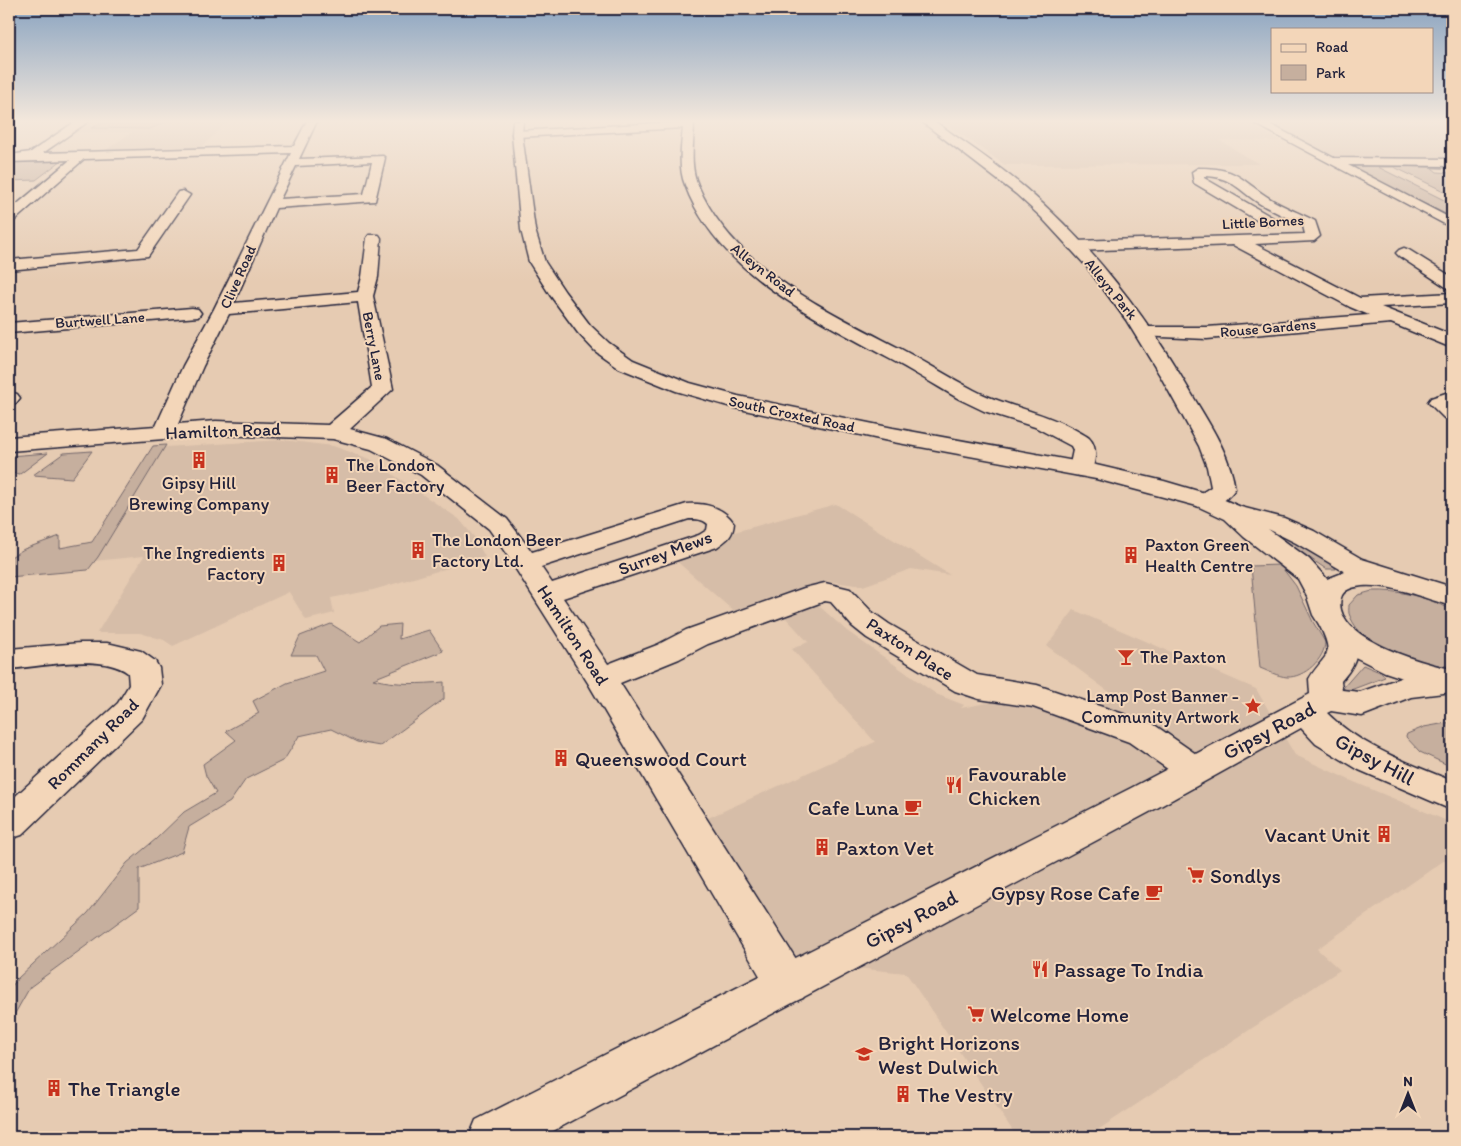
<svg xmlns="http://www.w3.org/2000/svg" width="1461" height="1146" viewBox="0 0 1461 1146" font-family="Itim,sans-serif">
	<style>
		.built { fill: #d6bda8 }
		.green { fill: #c6af9e; stroke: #74686c }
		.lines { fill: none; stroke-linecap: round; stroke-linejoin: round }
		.minor-casing { stroke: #22223b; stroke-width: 3 }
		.tertiary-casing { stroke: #22223b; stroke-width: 3 }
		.primary-casing { stroke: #22223b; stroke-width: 3 }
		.minor { fill: #f3d6b9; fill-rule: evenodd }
		.tertiary { fill: #f3d6b9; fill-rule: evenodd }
		.primary { fill: #f3d6b9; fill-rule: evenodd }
		.labels { text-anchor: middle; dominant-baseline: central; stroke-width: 4; stroke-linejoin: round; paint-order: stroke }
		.far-street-label { font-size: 15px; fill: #22223b; stroke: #f3d6b9 }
		.street-label { font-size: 18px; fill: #22223b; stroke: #f3d6b9 }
		.poi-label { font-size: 18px; fill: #22223b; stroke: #f3d6b9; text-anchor: start }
		.near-street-label { font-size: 21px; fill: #22223b; stroke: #f3d6b9 }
		.near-poi-label { font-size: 21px; fill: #22223b; stroke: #f3d6b9; text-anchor: start }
	</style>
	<rect width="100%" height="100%" fill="#e6cbb2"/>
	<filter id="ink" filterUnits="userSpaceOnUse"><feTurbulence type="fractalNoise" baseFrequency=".02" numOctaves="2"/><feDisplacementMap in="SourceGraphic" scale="10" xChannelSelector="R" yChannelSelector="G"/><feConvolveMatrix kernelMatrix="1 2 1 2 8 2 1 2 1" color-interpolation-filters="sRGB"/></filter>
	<g filter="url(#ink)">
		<path class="built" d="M92,121H228L200,149L103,152L132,132H76Z
			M942,121H1246L1280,141L1219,140L1259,164L1005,165Z
			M1264,121L1452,123V159L1346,158L1327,156Z
			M283,440L333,446L370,459L459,519L475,538L485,557L373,590L331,598L334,613L306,620L289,592L173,646L164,640L140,633H97L144,556L94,561L165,447Z
			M836,504L950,575L911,569L863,586L826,581L738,615L665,551Z
			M818,605L847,631L936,694L964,705L961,708L1048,691L1094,709L1112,694L1047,646L1074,610L1256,689L1295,755L1354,782L1452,823V855L1317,949L1340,970L1087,1137H1017L906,973L793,962L708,818L875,742L792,649L808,642L785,617Z"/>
		<path class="green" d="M108,121L166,122L150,129L91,128Z
			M62,160L36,180L9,181V161Z
			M1343,164L1452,168V169L1432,168L1437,172L1452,173V195L1394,167H1378L1452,204V217Z
			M166,445L98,557L88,570L9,577V558L24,549L60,536V548L92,542L153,446Z
			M92,451L72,478L33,475L64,453Z
			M48,453L20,474L9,473V456Z
			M1261,527L1274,530L1334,566L1336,569H1326L1295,548Z
			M1280,565L1296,586L1313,622L1325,642C1325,659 1304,678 1287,677C1277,676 1268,671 1260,668L1251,566Z
			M1372,591C1401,590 1426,597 1452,610V666C1422,667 1361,648 1350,616C1348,613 1349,608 1349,605L1358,595Z
			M331,624L360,642L379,626L400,624L399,639L429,630L443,651L373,679C396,685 421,684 444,682V699L380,746L357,742L331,729L299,736L284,760L246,779L230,802L189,827L182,852L139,869V907L30,987L9,1024V990L18,978L88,913L127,863L156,839L184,812L216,793L206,776L203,764L236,740L226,731L259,713L253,701L287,683L324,671L316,655H291L300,636Z
			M1363,665L1382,673L1385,677L1348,691L1343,688Z
			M1452,722V767L1420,752L1406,737L1407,734L1424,727Z"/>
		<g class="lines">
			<g class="minor-casing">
				<path id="minor" d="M76,121H89L43,153L294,146L307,121H317L299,159L383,156L385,158L375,201L276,208L234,303L358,292L362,277L367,238L369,235H379L381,238L378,277L373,296L393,389L350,429L387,439L437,465L507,519L532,552L687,504C706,503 723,507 734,523C733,536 728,539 717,547L563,598L608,664L657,645L686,630L804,588L825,583L850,589L872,612L889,624L977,675L1037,685L1153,724L1206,761L1212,770L1206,779L1194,783L1182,779L1129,742L1033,707L979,699L955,691L867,638L852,626L831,602L825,601L708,644L679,659L620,683L803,970L810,984L803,998L788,1004L773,998L588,683L505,552L489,529L421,475L371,449L333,439L216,435L9,451V437L156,426L183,366L214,309L291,153L84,159L14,221L9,222V211L70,160L9,162V155L31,152ZM372,162L364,194L280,199L296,166ZM358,302L372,387L328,425L216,421L178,424L203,366L229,314ZM689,519C697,519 702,519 708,524L707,530L699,535L552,583L541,567Z
					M694,121C694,142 689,165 698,185C732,267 826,310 901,349C925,362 949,377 974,390C1005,406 1040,411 1072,428C1077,431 1084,434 1089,438C1098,447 1096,464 1089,474L1081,476L1073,474L1069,469L1073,450L1071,446L1035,427L984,411L959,399C935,385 911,370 886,357C811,316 717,271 685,185C678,168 681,146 683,128L517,137L512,134L517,131Z
					M1250,121H1264L1334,158L1452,159V166L1348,165L1452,219V228Z
					M1198,168C1238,168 1238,178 1269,198C1283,207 1300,213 1315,221L1320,236L1314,241L1255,244L1360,298L1452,293V303L1381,307L1452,335V348L1391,323L1207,339L1139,336L1136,332L1139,328L1145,327H1207L1369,315L1350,307L1233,245L1075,251L1070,249L1067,246L1070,243L1075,241L1305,234L1303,226C1290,219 1275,212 1262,205C1240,192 1232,176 1204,176V178L1275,219L1277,222L1275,225H1265L1194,183L1192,172Z
					M183,191L190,195L148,256L9,270V260L138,249L178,192Z
					M1404,248L1409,250L1452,277V289L1446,287L1399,256L1396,253L1399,250Z
					M192,308L198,309L201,313L198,317L9,333V323Z
					M1452,391V419L1444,418L1428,402L1431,398Z
					M9,392L17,394L20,398L16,403L9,405Z
					M80,643H107L141,651L155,661L159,668L161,685L142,719L22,835L9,839V802L118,703L129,685L128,673C102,653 41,667 9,669V649Z"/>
			</g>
			<g class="tertiary-casing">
				<path id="tertiary" d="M921,121H934C965,143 997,164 1025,188C1093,246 1147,317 1191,393C1209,424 1230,453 1235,489C1226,502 1212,510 1197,506L1194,501L1197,496L1211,487L1207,467L1199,446L1161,377L1126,320L1087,267L1041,217L1016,194Z
					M1334,615L1344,617C1361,643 1362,658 1341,681L1342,690L1360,692L1406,676L1452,670V692L1411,697L1362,716L1331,711L1327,713C1361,747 1409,763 1452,781V810L1359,770L1316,744L1301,728L1157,808L542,1137H469L476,1120L1131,788L1310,694L1309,679C1325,652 1336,659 1319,624L1324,617Z"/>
			</g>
			<g class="primary-casing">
				<path id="primary" d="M513,121H523L522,134L535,230L545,262L565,292L590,325L609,343L633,360L690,383L738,396L893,428L1096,465L1164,481L1215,496L1241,507L1284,518L1314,531L1362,559L1452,587V606C1422,598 1394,584 1362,586C1354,587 1343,589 1341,598C1331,638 1425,664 1452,669V691L1418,683L1385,672L1343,651L1327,637L1313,615L1306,594L1298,579L1244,537L1225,519L1197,506L1096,479L893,442L735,408L676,391L619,368L595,351L578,333L550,295L529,262L521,230L512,134ZM1268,529L1296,543L1345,572L1327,579L1309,559Z"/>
			</g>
			<use href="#minor" class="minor"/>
			<use href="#tertiary" class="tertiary"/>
			<use href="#primary" class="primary"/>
		</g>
	</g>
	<linearGradient id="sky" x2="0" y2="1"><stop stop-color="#89a3c0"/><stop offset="0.43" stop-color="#f4e8dc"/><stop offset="1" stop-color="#f4e8dc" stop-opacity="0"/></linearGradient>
	<rect width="1461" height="282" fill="url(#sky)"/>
	<defs>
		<g id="building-bare" transform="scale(1.35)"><path d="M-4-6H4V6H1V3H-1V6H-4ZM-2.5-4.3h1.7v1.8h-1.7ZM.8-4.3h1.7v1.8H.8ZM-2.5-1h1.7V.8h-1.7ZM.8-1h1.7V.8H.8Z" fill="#c8321e" stroke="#f3d6b9" stroke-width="2.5" paint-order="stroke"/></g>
		<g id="bar-bare" transform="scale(1.35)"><path d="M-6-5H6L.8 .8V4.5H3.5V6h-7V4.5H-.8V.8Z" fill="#c8321e" stroke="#f3d6b9" stroke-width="2.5" paint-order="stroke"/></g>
		<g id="sight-bare" transform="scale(1.35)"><path d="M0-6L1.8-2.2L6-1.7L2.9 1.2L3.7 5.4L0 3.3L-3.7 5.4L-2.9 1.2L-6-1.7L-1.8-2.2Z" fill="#c8321e" stroke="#f3d6b9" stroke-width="2.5" paint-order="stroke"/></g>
		<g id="restaurant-bare" transform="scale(1.35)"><path d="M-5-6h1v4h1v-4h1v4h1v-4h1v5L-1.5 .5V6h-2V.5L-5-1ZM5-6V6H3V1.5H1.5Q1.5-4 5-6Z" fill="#c8321e" stroke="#f3d6b9" stroke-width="2.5" paint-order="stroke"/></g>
		<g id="cafe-bare" transform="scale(1.35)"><path d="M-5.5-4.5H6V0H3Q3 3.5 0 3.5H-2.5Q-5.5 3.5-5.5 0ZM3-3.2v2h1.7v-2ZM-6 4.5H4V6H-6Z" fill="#c8321e" stroke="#f3d6b9" stroke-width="2.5" paint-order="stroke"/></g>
		<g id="supermarket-bare" transform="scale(1.35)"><path d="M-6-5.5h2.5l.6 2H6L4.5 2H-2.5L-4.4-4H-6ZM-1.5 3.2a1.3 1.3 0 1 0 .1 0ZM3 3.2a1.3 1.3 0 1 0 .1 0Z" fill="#c8321e" stroke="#f3d6b9" stroke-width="2.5" paint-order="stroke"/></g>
		<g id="school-bare" transform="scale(1.35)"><path d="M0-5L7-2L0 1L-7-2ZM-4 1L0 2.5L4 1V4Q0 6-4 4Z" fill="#c8321e" stroke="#f3d6b9" stroke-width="2.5" paint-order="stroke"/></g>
	</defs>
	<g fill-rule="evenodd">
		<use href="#building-bare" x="199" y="460"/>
		<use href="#building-bare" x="332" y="475"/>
		<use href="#building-bare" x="418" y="550"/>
		<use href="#building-bare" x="1131" y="555"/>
		<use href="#building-bare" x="279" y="563"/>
		<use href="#bar-bare" x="1126" y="657"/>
		<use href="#sight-bare" x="1253" y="706"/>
		<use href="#building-bare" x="561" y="758"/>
		<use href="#restaurant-bare" x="954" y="785"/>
		<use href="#cafe-bare" x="913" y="807"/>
		<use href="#building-bare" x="1384" y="834"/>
		<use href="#building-bare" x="822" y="847"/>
		<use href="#supermarket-bare" x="1196" y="875"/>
		<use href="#cafe-bare" x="1154" y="892"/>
		<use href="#restaurant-bare" x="1040" y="969"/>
		<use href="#supermarket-bare" x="976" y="1014"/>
		<use href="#school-bare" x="864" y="1054"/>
		<use href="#building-bare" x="54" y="1088"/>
		<use href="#building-bare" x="903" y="1094"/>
	</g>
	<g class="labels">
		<g class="far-street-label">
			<text transform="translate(1263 222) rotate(-3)">Little Bornes</text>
			<text transform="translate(763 270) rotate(38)">Alleyn Road</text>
			<text transform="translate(238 277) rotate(-66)">Clive Road</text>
			<text transform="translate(1111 289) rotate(51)">Alleyn Park</text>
			<text transform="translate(100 320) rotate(-4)">Burtwell Lane</text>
			<text transform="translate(1268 328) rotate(-5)">Rouse Gardens</text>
			<text transform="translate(374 346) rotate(79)">Berry Lane</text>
			<text transform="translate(792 414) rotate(12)">South Croxted Road</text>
		</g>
		<g class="street-label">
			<text transform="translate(223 431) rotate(-2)">Hamilton Road</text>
			<text transform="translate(665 553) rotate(-20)">Surrey Mews</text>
			<text transform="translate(573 635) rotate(57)">Hamilton Road</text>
			<text transform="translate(910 649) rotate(33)">Paxton Place</text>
			<text transform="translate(93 744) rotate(-45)">Rommany Road</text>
		</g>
		<g class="poi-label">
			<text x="346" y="465">The London<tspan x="346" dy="21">Beer Factory</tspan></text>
			<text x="199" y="483" text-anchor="middle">Gipsy Hill<tspan x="199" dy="21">Brewing Company</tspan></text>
			<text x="432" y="540">The London Beer<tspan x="432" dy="21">Factory Ltd.</tspan></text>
			<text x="1145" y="545">Paxton Green<tspan x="1145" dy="21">Health Centre</tspan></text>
			<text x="265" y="553" text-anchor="end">The Ingredients<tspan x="265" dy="21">Factory</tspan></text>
			<text x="1140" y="657">The Paxton</text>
			<text x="1239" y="696" text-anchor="end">Lamp Post Banner -<tspan x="1239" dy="21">Community Artwork</tspan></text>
		</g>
		<g class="near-street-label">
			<text transform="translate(1269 730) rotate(-28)">Gipsy Road</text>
			<text transform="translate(1375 759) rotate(28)">Gipsy Hill</text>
			<text transform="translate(911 919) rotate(-28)">Gipsy Road</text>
		</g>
		<g class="near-poi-label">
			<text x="575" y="758">Queenswood Court</text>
			<text x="968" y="773">Favourable<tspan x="968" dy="24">Chicken</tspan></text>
			<text x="899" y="807" text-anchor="end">Cafe Luna</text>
			<text x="1370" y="834" text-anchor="end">Vacant Unit</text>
			<text x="836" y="847">Paxton Vet</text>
			<text x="1210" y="875">Sondlys</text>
			<text x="1140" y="892" text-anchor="end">Gypsy Rose Cafe</text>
			<text x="1054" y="969">Passage To India</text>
			<text x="990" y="1014">Welcome Home</text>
			<text x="878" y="1042">Bright Horizons<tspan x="878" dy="24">West Dulwich</tspan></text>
			<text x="68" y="1088">The Triangle</text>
			<text x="917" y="1094">The Vestry</text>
		</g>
	</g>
	<rect width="1461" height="1146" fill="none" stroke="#f3d6b9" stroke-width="30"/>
	<rect x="15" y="15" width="1431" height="1116" fill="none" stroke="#22223b" stroke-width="2" filter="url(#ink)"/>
	<rect x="1271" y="28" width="162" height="65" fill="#f3d6b9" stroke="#9f8e87"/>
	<rect x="1281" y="44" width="25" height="8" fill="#f3d6b9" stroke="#9f8e87"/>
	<text x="1316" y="52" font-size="15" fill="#22223b">Road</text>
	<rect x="1281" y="65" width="25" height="15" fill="#c6af9e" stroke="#9f8e87"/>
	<text x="1316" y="78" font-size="15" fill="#22223b">Park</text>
	<g transform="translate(1408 1094)" stroke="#f3d6b9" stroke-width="4" paint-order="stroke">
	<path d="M0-4L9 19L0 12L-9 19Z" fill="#22223b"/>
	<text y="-8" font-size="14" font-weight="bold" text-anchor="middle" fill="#22223b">N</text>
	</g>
</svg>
